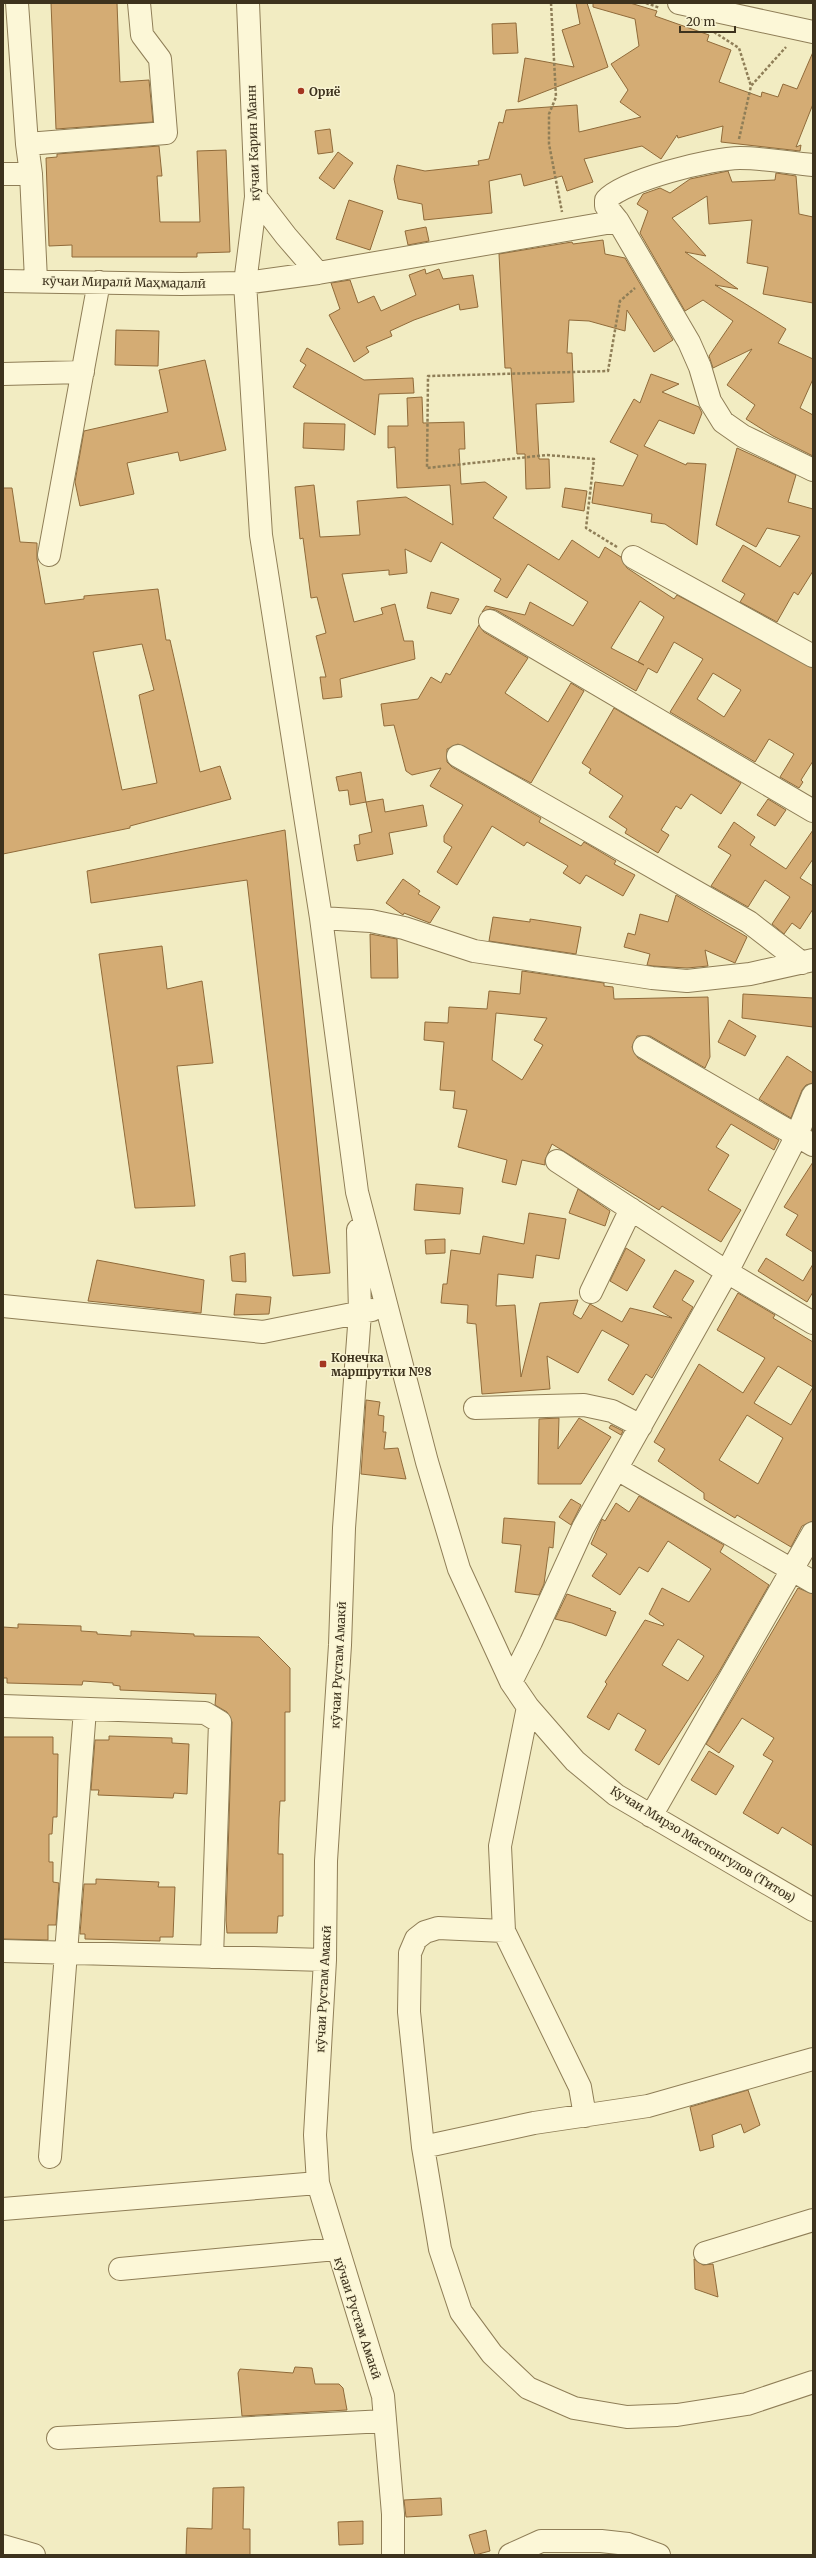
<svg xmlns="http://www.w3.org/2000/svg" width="816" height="2558" viewBox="0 0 816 2558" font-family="Merriweather,serif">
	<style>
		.building { fill: #d4ac74; stroke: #906b3a; fill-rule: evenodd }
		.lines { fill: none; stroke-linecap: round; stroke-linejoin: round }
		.minor-casing { stroke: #8f7e57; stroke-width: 24 }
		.path { stroke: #8f7e57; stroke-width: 2.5; stroke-dasharray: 3 2; stroke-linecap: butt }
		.minor { stroke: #fcf7d7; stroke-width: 22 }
		.poi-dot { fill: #a43621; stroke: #f9f4d3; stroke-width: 1.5 }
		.labels { text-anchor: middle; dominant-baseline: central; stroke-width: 3; stroke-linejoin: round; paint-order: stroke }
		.poi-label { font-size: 12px; font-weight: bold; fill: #3d321d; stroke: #f9f4d3; text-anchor: start }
		.street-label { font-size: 12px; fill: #3d321d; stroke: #f9f4d3 }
	</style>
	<rect width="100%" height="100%" fill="#f2ecc2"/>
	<path class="building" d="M51,3H117L120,82L149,80L153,122L56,129Z
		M576,3H587L608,67L518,102L525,58L574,67L562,30L580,24Z
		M593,3H630L657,11L655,16L709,35L707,41L731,50L719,82L761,97L762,92L778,97L783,84L797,89L813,52V104L796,147L801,145L800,151L721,142L723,126L678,138L677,135L661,159L642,146L584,159L593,182L567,191L562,176L524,186L521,174L489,181L492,213L424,220L422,204L398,199L394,179L397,165L425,171L479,165L478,161L489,159L499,122L503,123L506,110L577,105L579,132L641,117L620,102L628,90L611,64L639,46L635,19L593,7Z
		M516,23L518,53L493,54L492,24Z
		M330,129L333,152L318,154L315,131Z
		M159,146L162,176H157L160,222H200L197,151L226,150L230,252L197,253V257H72V245L49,246L46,158L57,157V154Z
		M338,152L353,163L334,189L319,178Z
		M728,171L732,182L775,180L776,173L796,176L799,214L813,217V303L763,294L768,267L747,263L752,220L709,224L707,196L672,218L706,256L685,252L738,289L715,285L786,329L778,343L813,359V379L800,408L813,415V456L773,436L746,419L755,405L727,385L752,349L713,368L709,356L733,321L703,300L685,311L640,233L648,211L637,204L643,194L660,188L670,193L690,179Z
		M349,200L383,211L370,250L336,239Z
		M426,227L429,241L408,245L405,231Z
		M603,240L605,254L625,258L673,340L654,352L627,310L625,331L589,321L569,320L567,353H572L574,402L536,404L539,459H549L550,488L526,489L525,454H517L511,368H505L499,254L572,242L573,244Z
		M425,269L426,274L439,269L443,279L473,275L478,307L460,310L459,304L414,320L390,331L392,336L366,347L369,352L354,362L329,315L340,309L331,283L350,280L358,303L374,296L381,311L416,295L409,275Z
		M116,330L159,331L158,366L115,365Z
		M307,348L364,380L413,378L414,393L379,394L375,435L293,387L306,365L300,361Z
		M205,360L226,450L180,461L178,452L127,463L134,494L80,506L75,482L84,431L168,412L159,370Z
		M651,374L679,384L662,392L699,407L702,413L694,434L659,420L644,446L686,465L687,463L706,464L697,545L665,524L651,522L652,514L592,503L595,482L623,486L638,455L610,442L634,399L640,403Z
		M422,397L423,423L464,422L465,449H459L461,484L485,482L507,497L493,518L559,560L572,540L599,558L605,547L621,557L627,568L674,599L677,595L813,668V761L801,780L803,782L799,788L780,777L794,754L769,739L755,762L670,712L703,659L674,642L657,673L648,668L636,691L496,610L490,609L482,612L486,606L525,615L530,602L573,626L588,602L528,564L507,598L494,591L501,579L441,542L431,562L405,549L407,573L389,575V570L342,574L354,622L383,614L381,608L395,604L404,641H413L415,659L340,679L342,697L323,699L320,677H326L316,636L326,633L317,597L311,598L303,538L300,539L295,487L314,485L320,537L360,535L357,501L406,497L453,525L450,485L397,488L395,447L388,448V426H408L407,398ZM640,601L664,617L638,662L644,665L611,648ZM713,673L741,690L724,717L697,699Z
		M304,423L345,424L344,450L303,448Z
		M737,448L796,475L788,502L813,509V571L798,595L794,592L777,622L740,602L745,594L722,581L743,545L780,567L800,536L767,528L756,547L716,525Z
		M3,488H12L20,542L37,543V559L45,604L84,599V596L158,589L166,640H170L200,772L220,766L231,799L130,826V828L3,854ZM142,644L154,690L139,695L157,783L122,790L93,652Z
		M565,488L587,491L584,511L562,507Z
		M431,592L459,599L451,614L427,608Z
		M479,625L484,632L528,658L505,693L548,722L571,683L584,691L531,783L458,744L447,749V762L452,767L541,818L539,822L581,846L584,842L616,861L614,864L635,875L623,896L586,875L580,884L563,873L568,866L527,842L524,846L492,826L457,885L437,872L452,847L444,842V836L463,805L430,786L441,768L412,775L406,771L394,725L384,726L381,704L418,699L431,677L441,683L446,673L450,675Z
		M614,708L741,783L721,814L691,794L681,809L676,806L661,830L669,835L658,853L625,833L627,829L609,817L623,796L589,773L591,769L582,763Z
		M361,772L366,802L350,805L348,790L339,791L336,777Z
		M383,799L385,812L423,805L427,826L389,833L393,854L357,861L354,845L360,844L359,835L372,832L366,802Z
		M768,799L786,810L775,826L757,815Z
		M734,822L755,837L750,845L786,869L813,830V859L800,878L813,886V909L800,929L792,923L784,934L772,924L790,897L765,880L748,907L711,886L731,855L718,847Z
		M285,830L330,1273L293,1276L247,880L91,903L87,871Z
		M403,879L420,891L418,894L440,907L430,923L404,913L403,915L386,903Z
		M676,895L747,937L735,963L705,950L708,966L687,968L653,966L647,965L650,954L624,947L628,933L635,935L640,914L668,922Z
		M493,917L530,922V919L581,927L576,954L489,941Z
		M370,934L397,939L398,978H371Z
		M162,946L167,989L202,981L213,1063L177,1066L195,1206L135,1208L99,954Z
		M522,971L604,983V986L613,987L614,999L708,997L710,1057L705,1068L650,1036H637L632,1047L638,1058L779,1140L774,1150L731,1124L716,1147L729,1155L708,1190L741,1210L721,1242L662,1206L659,1210L552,1144L545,1160V1165L522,1160L516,1185L502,1182L507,1160L458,1147L467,1110L453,1108L455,1091L440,1090L444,1042L424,1040L425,1022L448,1023L449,1007L487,1009L489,991L520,994ZM496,1013L547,1018L534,1040L543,1045L522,1080L492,1060Z
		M743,994L813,998V1027L742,1018Z
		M729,1020L756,1036L745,1056L718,1042Z
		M787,1056L813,1073V1083L806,1085L802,1090L791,1118L759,1099Z
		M813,1162V1252L786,1235L798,1215L784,1207Z
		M416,1184L463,1188L460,1214L414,1210Z
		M578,1189L610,1211L605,1226L569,1213Z
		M529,1213L566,1219L559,1259L536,1255L533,1278L498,1274L496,1306L515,1305L521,1377L540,1303L578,1300L573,1314L581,1319L590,1304L622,1322L630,1308L672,1318L653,1307L675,1270L694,1281L682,1300L693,1307L652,1378L646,1374L633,1395L608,1380L629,1345L602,1330L578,1373L547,1356L550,1389L482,1394L476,1324L467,1323L468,1305L441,1303L443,1284H447L451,1250L480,1254L483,1236L524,1244Z
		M445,1239V1253L426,1254L425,1240Z
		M626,1248L645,1260L627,1291L610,1281Z
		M245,1253L246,1282L232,1281L230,1256Z
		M766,1258L803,1281L813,1264V1292L807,1302L758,1271Z
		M97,1260L204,1280L201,1313L88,1301Z
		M738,1293L775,1315L773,1318L813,1342V1521L802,1526L791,1547L737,1515L735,1518L704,1499V1493L658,1461L665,1449L654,1442L699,1364L743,1393L765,1358L717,1330ZM778,1366L813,1387L791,1425L754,1403ZM747,1415L783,1438L758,1484L719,1460Z
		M236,1294L271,1297L269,1314L234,1315Z
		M366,1400L380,1402L378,1415L384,1416L383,1432H386L384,1449L398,1448L406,1479L361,1474Z
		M559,1418L558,1449L579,1418L611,1437L581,1484H538L539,1419Z
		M611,1425L623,1431L621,1435L609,1428Z
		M639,1496L724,1545L720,1552L769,1585L719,1672L659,1765L635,1750L646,1730L618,1713L609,1730L587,1717L607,1684L605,1682L645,1620L663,1626L664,1624L649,1614L662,1588L689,1602L711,1569L668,1541L648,1572L639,1567L620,1595L592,1576L607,1554L591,1544L602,1519L605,1521L616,1503L629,1512ZM678,1639L704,1656L688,1681L662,1665Z
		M571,1499L581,1505L571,1525L559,1517Z
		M504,1518L555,1522L553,1548L549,1547L544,1584L539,1595L515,1592L521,1545L502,1543Z
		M798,1588L813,1594V1846L782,1827L778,1834L743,1813L773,1761L763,1755L774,1738L742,1718L719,1753L706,1744Z
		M567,1594L611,1609L610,1610L616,1612L606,1636L572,1623L555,1619Z
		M18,1624L81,1626V1631L97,1632V1634L131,1636V1631L194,1634V1636L259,1637L290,1668V1712H285V1801H280L279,1818L278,1854H283V1916H278L277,1933H227L226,1920L232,1722L227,1712L215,1705L216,1694L120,1690V1686L113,1685V1683L83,1681L82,1685L7,1683V1678H3V1627L18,1628Z
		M109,1736L172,1738V1743L189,1744L187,1794L174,1793L173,1798L98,1795L99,1790H91L95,1740H109Z
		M3,1737H53V1754H58L57,1817H53L52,1834H49V1862H53V1882L59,1883L56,1925H48V1940L3,1939Z
		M709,1751L734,1766L716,1795L691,1780Z
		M96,1879L159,1882L158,1887H175L173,1937H160V1941L85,1939V1934H80L84,1884H96Z
		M748,2090L760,2125L744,2133L741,2124L712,2135L714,2147L700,2151L690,2107Z
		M694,2259L703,2265L713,2264L718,2297L695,2289Z
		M295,2367L312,2368L315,2384H339L343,2388L347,2410L242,2416L238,2373L240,2369L293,2373Z
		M244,2487L243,2529H250V2555H186L187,2528L212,2529L213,2488Z
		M441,2498L442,2515L406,2517L404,2500Z
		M363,2521V2544L339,2545L338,2522Z
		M486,2530L490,2551L475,2555L469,2535Z"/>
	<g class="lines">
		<g class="minor-casing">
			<path id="minor" d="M17,3L27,144
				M248,3L256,197L245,283L261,535L321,918L357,1192L427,1462L459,1569L511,1682L528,1707L575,1761L616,1795L813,1910
				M679,3L813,32
				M3,174H31
				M256,197L286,236L318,273L618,221L606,206V200C624,180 712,158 740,158C764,158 789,163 813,165
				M618,221L689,342L700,367L710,401L723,422L743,436L813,470
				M36,280L31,174L27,144L166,133L160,59L142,35L139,3
				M3,281L181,284L245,283L318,273
				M3,374L83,372
				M49,555L99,282
				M633,557L813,656
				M490,621L813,811
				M458,756L749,922L802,963
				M321,918L371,921L404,928L474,951L652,978L687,981L750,974L813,960
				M644,1047L813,1145
				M557,1161L727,1272L813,1323
				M358,1230L360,1313L344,1528L340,1645L326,1861L325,1960L315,2135L318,2183L383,2396L393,2514V2555
				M591,1292L631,1209
				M3,1306L263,1332L372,1310
				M475,1408L584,1405L612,1411L641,1426
				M617,1469L813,1582
				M511,1682L531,1642L583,1528L727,1272L797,1135L813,1095
				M3,1706L205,1713L220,1722L212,1957
				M528,1707L500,1846L504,1931L438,1928L425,1932L416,1939L410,1953L409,2012L423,2147L440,2249L461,2312L492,2354L528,2388L574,2408L627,2417L677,2415L747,2404L813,2382
				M651,1816L813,1533
				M504,1931L580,2087L585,2116
				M3,1951L325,1960
				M423,2147L534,2123L648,2106L813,2059
				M50,2157L85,1710
				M3,2209L318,2183
				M705,2253L813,2220
				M120,2269L336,2249
				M58,2438L385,2421
				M3,2546L34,2555
				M510,2555L541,2541H601L628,2544L659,2555"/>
		</g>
		<path class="path" d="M551,3L556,97L549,114V144L562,212
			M646,3L660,8
			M714,32L739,48L751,86
			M739,139L751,86L786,47
			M617,547L586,528L594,459L547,455L427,468L428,376L608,371L620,301L635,288"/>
		<use href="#minor" class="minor"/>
	</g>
	<g class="poi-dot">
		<circle cx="301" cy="91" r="4"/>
		<rect x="319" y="1360" width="8" height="8" rx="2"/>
	</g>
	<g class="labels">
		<g class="poi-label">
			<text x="309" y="91">Ориё</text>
			<text x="331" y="1357">Конечка<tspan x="331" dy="14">маршрутки №8</tspan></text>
		</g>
		<g class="street-label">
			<text transform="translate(253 143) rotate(-92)">кӯчаи Карин Манн</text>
			<text transform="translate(124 282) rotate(1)">кӯчаи Миралӣ Маҳмадалӣ</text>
			<text transform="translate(338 1665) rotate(-87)">кӯчаи Рустам Амакӣ</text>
			<text transform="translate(703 1844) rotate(31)">Кучаи Мирзо Мастонгулов (Титов)</text>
			<text transform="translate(323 1989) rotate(-87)">кӯчаи Рустам Амакӣ</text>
			<text transform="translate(358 2318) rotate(72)">кӯчаи Рустам Амакӣ</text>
		</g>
	</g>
	<rect width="816" height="2558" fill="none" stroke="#3d321d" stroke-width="8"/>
	<path d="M680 26v6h55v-6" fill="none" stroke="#3d321d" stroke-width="2"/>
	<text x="686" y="26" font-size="12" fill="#3d321d" stroke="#f9f4d3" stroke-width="3" paint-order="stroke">20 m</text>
</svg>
